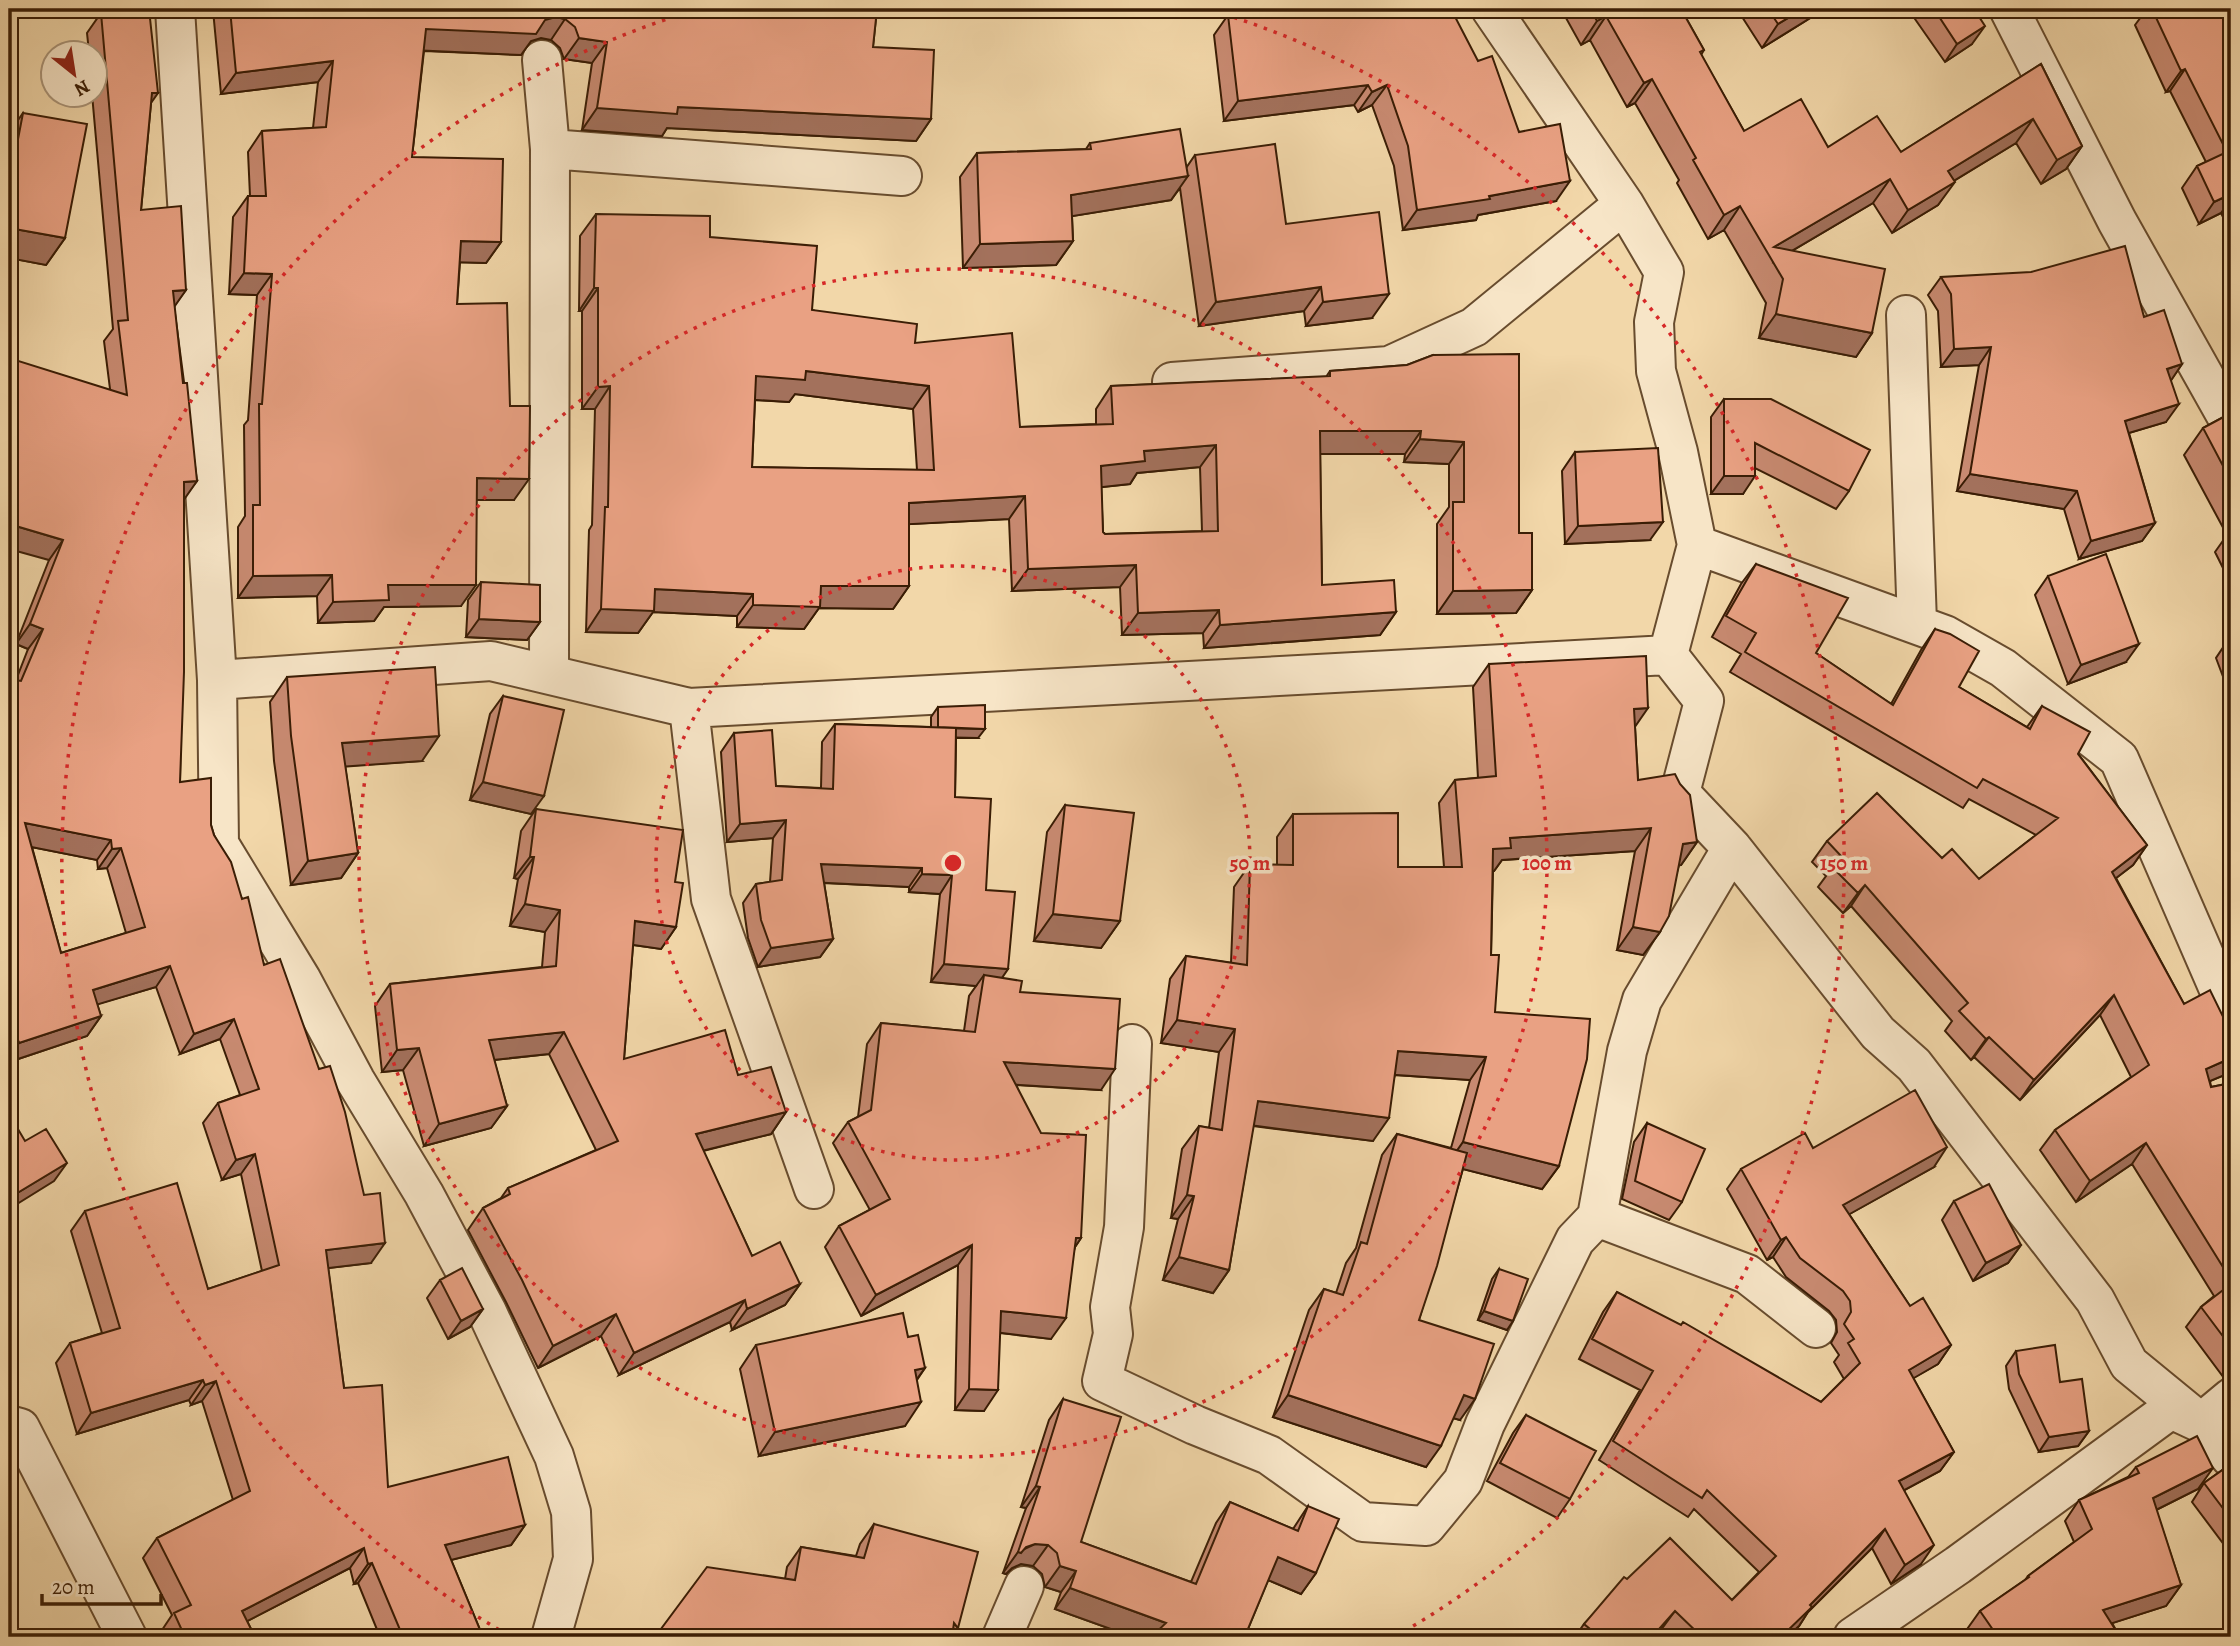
<svg xmlns="http://www.w3.org/2000/svg" width="2240" height="1646" viewBox="0 0 2240 1646" font-family="Alegreya,serif">
	<style>
		.lines { fill: none; stroke-linecap: round; stroke-linejoin: round }
		.minor-casing { stroke: #684c2e; stroke-width: 42 }
		.minor { stroke: #f7e5c7; stroke-width: 38 }
		.wall { fill: #c88a71; stroke: #3a1d05; stroke-width: 2; fill-rule: evenodd }
		.shaded-wall { fill: #a3715c; stroke: #3a1d05; stroke-width: 2 }
		.building { fill: #e9a183; stroke: #3a1d05; stroke-width: 2; fill-rule: evenodd }
		.ring { fill: none; stroke: #d62828; stroke-width: 3.5; stroke-dasharray: 3.5 7 }
		.centre { fill: #d62828; stroke: #f7e5c7; stroke-width: 3.5 }
		.ring-label { font-size: 21px; text-anchor: middle; font-weight: bold; fill: #d62828; stroke: #f7e5c7; stroke-width: 7; stroke-linejoin: round; paint-order: stroke }
	</style>
	<rect width="100%" height="100%" fill="#f2d7a9"/>
	<filter id="stains"><feTurbulence type="fractalNoise" baseFrequency=".00286" numOctaves="4"/><feColorMatrix values="0 0 0 0 .2 0 0 0 0 .09 0 0 0 0 .02 0 0 0 .5 -.17"/></filter>
	<radialGradient id="worn" r=".72"><stop offset=".6" stop-color="#630" stop-opacity="0"/><stop offset="1" stop-color="#630" stop-opacity=".3"/></radialGradient>
	<g class="lines">
		<g class="minor-casing">
			<path id="minor" d="M175,9L217,680L219,844L301,979L355,1080L424,1194L487,1312L554,1456L571,1512L573,1559L551,1637
				M2009,9L2117,221L2231,424
				M542,60L550,149L549,673
				M550,149L902,176
				M1906,315L1917,623
				M1172,382L1389,366L1474,327L1624,204
				M1697,545L1945,635L2003,668L2119,759L2231,1017
				M217,680L491,661L689,708L1668,655
				M689,708L711,899L814,1189
				M1732,848L1878,1033L1914,1065L2095,1300L2129,1364L2201,1423L2231,1458
				M1132,1044L1124,1227L1110,1307L1113,1334L1102,1381L1195,1425L1269,1455L1363,1522L1426,1526L1463,1481L1485,1424L1575,1240L1597,1217L1627,1051L1642,1000L1732,848L1680,793L1704,701L1668,655L1697,545L1678,452L1656,371L1654,322L1664,272L1624,204L1491,9
				M1597,1217L1747,1274L1816,1328
				M9,1425L20,1428L127,1637
				M1002,1637L1024,1586
				M1853,1637L1958,1565L2171,1409L2201,1423L2231,1398"/>
		</g>
		<use href="#minor" class="minor"/>
	</g>
	<path class="wall" d="M214,9H877L873,47L931,119L916,141L667,128L662,136L582,130L592,63L564,59L560,48L551,40L541,38L531,41L521,55L424,51L412,157L501,242L486,263L460,262L457,304L510,406L514,500H476L461,606L384,607L374,621L318,623L317,596L238,598V527L245,516L244,425L248,420L257,295L229,294L233,217L248,196H250L248,152L262,131L313,128L318,82L221,94L213,10Z
		M1561,9H1681L1704,50L1701,55L1744,131L1828,147L1901,152L2041,64L2082,146L2066,169L2041,184L2016,143L1954,181L1938,205L1892,233L1873,203L1792,251L1872,333L1856,357L1759,338L1766,303L1724,230L1708,239L1677,183L1679,180L1635,103L1627,107L1590,40L1581,45Z
		M1737,9H1819L1815,15L1762,48Z
		M1908,9H1974L1972,44L1945,62Z
		M2147,9H2231V225L2228,227L2221,213L2199,224L2182,188L2197,166L2206,162L2170,91L2166,92L2135,25Z
		M101,13L151,103L141,210L186,290L174,306L197,481L184,498L180,782L211,825L214,835L242,899L264,965L371,1263L328,1268L344,1388L388,1487L525,1525L511,1545L451,1560L483,1637H380L358,1583L354,1584L350,1568L247,1621L255,1637H162L160,1633L172,1615L143,1558L157,1538L233,1500L202,1401L191,1405L189,1400L77,1434L56,1363L70,1343L102,1333L71,1231L85,1211L208,1289L262,1271L241,1174L222,1180L203,1123L218,1103L240,1095L220,1039L180,1054L156,987L97,1004L101,1016L87,1036L9,1062V690L16,680L28,649L16,644L49,560L110,389L104,341L113,329L92,94H94V52H89L87,33ZM32,847L97,860L98,869L107,868L126,933L61,953Z
		M1228,15L1478,61L1519,132L1556,201L1478,215L1476,220L1403,230L1394,166L1372,105L1358,112L1354,105L1224,121L1214,35Z
		M23,113L65,238L46,265L9,258V133Z
		M1090,143L1186,168L1195,155L1286,224L1372,318L1306,326L1304,311L1199,326L1180,188L1171,200L1072,216L1073,241L1056,265L963,268L960,177L977,153L1086,149Z
		M596,214L710,237L812,310L915,343L1020,427L1096,424V409L1111,386L1326,377L1330,371L1407,365L1433,355L1519,533L1532,590L1516,613L1437,614V524L1449,507V464L1404,462L1405,454H1320L1322,585L1396,612L1380,635L1204,648L1203,633L1122,635L1120,587L1012,591L1009,519L909,524V586L893,609L819,608L804,629L737,627V616L653,612L638,633L586,632L589,530L592,525L595,409H582V311H579L580,236ZM795,394L913,409L917,470L752,467L755,400L789,402ZM1200,467L1202,531L1105,534L1103,532L1101,487L1130,484L1137,473Z
		M1941,277L2144,317L2182,364L2171,380L2166,422L2129,433L2155,523L2142,541L2079,559L2064,509L1957,491L1979,365L1941,367L1938,311L1928,295Z
		M1724,399L1849,491L1836,509L1755,468L1743,494H1711V417Z
		M2231,413V584L2215,552L2227,535L2184,455L2203,428Z
		M1575,452L1650,540L1565,544L1562,471Z
		M1756,564L1816,653L1891,704L1921,650L1935,629L1959,687L2027,727L2042,706L2147,845L2133,865L2116,878L2184,1004L2227,1074L2210,1081L2211,1087L2231,1083V1375L2229,1376L2224,1378L2186,1327L2201,1307L2214,1296L2132,1164L2076,1202L2040,1150L2055,1130L2131,1077L2100,1015L2020,1100L1974,1057L1971,1060L1945,1031L1952,1021L1851,906L1843,913L1818,887L1826,876L1812,862L1827,841L1942,858L1979,879L2036,835L1969,799L1963,808L1730,672L1741,654L1712,637L1741,584Z
		M2048,576L2126,662L2068,684L2035,595Z
		M481,582L540,622L527,640L466,637L468,600Z
		M2231,638V698L2216,658L2228,640Z
		M1489,664L1635,727L1638,780L1697,842L1681,865H1679L1660,932L1643,955L1617,950L1635,851L1502,860L1494,871H1493L1491,955L1495,1012L1559,1166L1542,1189L1463,1169L1419,1320L1460,1420L1453,1418L1426,1467L1273,1417L1309,1310L1324,1289L1336,1293L1346,1263L1356,1248L1382,1155L1397,1134L1451,1148L1470,1080L1395,1075L1373,1141L1253,1126L1229,1270L1213,1293L1163,1280L1178,1219L1171,1218L1182,1149L1199,1126L1209,1128L1219,1052L1161,1043L1170,979L1186,956L1231,963L1234,887L1250,864L1277,865V837L1293,814L1398,867H1444L1439,803L1455,780L1478,778L1473,687Z
		M287,677L422,761L345,766L358,853L341,878L291,885L274,761L270,702Z
		M503,696L531,814L470,800L490,714Z
		M938,707L978,738H956L955,797L986,890L1002,978L1020,992L1101,1090L1016,1085L1081,1238L1075,1247L1051,1339L1000,1333L984,1411L955,1410L958,1265L861,1316L825,1247L839,1226L870,1210L833,1143L848,1122L858,1117L867,1044L881,1023L964,1031L969,996L976,986L931,982L940,894L909,892V887L824,883L833,939L820,957L758,967L748,938L743,903L756,884L770,882L773,838L727,842L721,752L734,733L776,786L821,788L822,742L835,724L931,727V717Z
		M1065,805L1120,921L1101,948L1034,941L1047,832Z
		M536,809L675,882L676,927L661,949L633,945L624,1059L738,1075L786,1112L771,1134L703,1151L752,1256L800,1284L785,1305L732,1330L730,1322L619,1375L601,1336L538,1368L506,1302L468,1230L483,1208L501,1198L508,1188L596,1150L549,1054L494,1060L507,1106L491,1128L424,1146L403,1070L382,1072L375,1006L390,984L542,967L545,932L510,926L518,879L514,878L521,831Z
		M1647,1123L1682,1202L1669,1220L1622,1199L1634,1142Z
		M1813,1148L1934,1167L1849,1214L1910,1306L1951,1345L1938,1364L1913,1378L1954,1452L1940,1471L1904,1490L1921,1564L1891,1584L1872,1548L1808,1612L1799,1626L1787,1637H1668L1661,1630L1655,1637H1575L1584,1624L1627,1579L1732,1600L1759,1572L1694,1509L1688,1517L1599,1460L1640,1390L1579,1359L1603,1312L1617,1292L1821,1402L1844,1379L1834,1362L1839,1355L1831,1343L1837,1332L1836,1320L1829,1311L1786,1277L1773,1257L1767,1260L1727,1189L1741,1169Z
		M1954,1201L2021,1245L2008,1263L1973,1281L1942,1220Z
		M1499,1269L1507,1330L1478,1320L1492,1279Z
		M440,1280L483,1309L470,1327L448,1339L427,1298Z
		M908,1337L925,1368L917,1380L905,1426L759,1456L740,1369L756,1345Z
		M2016,1351L2060,1382L2089,1431L2078,1446L2039,1452L2009,1389L2006,1366Z
		M1063,1399L1081,1542L1191,1582L1216,1523L1230,1502L1293,1529L1308,1506L1316,1573L1301,1594L1268,1580L1245,1636L1249,1637H1133L1055,1609L1061,1592L1045,1587L1042,1574L1033,1566L1021,1564L1012,1568L1006,1574L1003,1573L1026,1508L1021,1507L1049,1420Z
		M1526,1415L1570,1499L1557,1518L1487,1481L1513,1433Z
		M2231,1464V1554L2192,1502L2204,1483Z
		M2136,1467L2198,1489L2156,1510L2181,1585L2166,1606L2112,1623L2120,1637H1968L1965,1632L1980,1611L2025,1580L2028,1576L2074,1542L2065,1521L2079,1500L2128,1477Z
		M874,1524L958,1628L953,1635L785,1579L787,1567L801,1547L856,1556L860,1544Z"/>
	<path class="shaded-wall" d="M1803,9H1819L1815,15L1762,48L1778,24Z
		M1606,16L1590,40L1581,45L1597,21Z
		M556,17L565,19L551,40L541,38L531,41L521,55L411,50L426,29Z
		M1985,26L1972,44L1945,62L1957,44Z
		M579,38L607,42L592,63L564,59Z
		M333,61L318,82L221,94L236,73Z
		M2185,69L2170,91L2166,92L2181,71Z
		M1652,79L1635,103L1627,107L1644,83Z
		M1368,85L1354,105L1224,121L1238,101Z
		M1387,85L1372,105L1358,112L1372,92Z
		M152,93H158L144,113Z
		M678,107L931,119L916,141L667,128L662,136L582,130L597,108Z
		M2033,119L2016,143L1932,194L1948,171Z
		M2082,146L2066,169L2041,184L2057,160Z
		M1188,176L1171,200L1055,219L1071,195Z
		M1890,179L1873,203L1773,262L1774,247Z
		M1570,181L1556,201L1478,215L1476,220L1403,230L1417,210Z
		M1955,182L1938,205L1892,233L1908,210Z
		M2231,194V199L2221,213L2199,224L2214,202Z
		M1740,206L1724,230L1708,239L1724,215Z
		M9,228L65,238L46,265L9,258Z
		M461,241L501,242L486,263L446,262Z
		M1073,241L1056,265L963,268L980,244Z
		M244,273L272,274L257,295L229,294Z
		M1321,287L1304,311L1199,326L1216,302Z
		M594,288H598L582,311H579Z
		M186,290L172,310L173,291Z
		M1389,294L1372,318L1306,326L1323,302Z
		M1776,314L1872,333L1856,357L1759,338Z
		M1991,347L1979,365L1941,367L1954,349Z
		M2182,364L2170,382L2167,369Z
		M806,371L929,386L913,409L795,394L789,402L741,399L756,376Z
		M610,386L595,409H582L598,387Z
		M2179,404L2166,422L2112,438L2125,421Z
		M1320,431H1421L1405,454H1304Z
		M1420,439L1464,442L1449,464L1404,462Z
		M1216,445L1200,467L1137,473L1130,484L1085,489L1101,466L1144,451Z
		M1970,474L2077,491L2064,509L1957,491Z
		M1724,476H1755L1743,494H1711Z
		M477,478L529,479L514,500H462Z
		M197,481L183,501L184,482Z
		M1025,496L1009,519L894,525L909,503Z
		M1663,522L1650,540L1565,544L1578,526Z
		M2155,523L2142,541L2079,559L2091,541Z
		M9,524L63,540L49,560L9,549Z
		M1136,565L1120,587L1012,591L1028,569Z
		M332,575L317,596L238,598L253,576Z
		M388,585H476L461,606L384,607L374,621L318,623L333,602Z
		M821,586H909L893,609L819,608L804,629L737,627L753,605Z
		M655,589L753,594L737,616L653,612L638,633L586,632L601,609Z
		M1532,590L1516,613L1437,614L1453,591Z
		M1219,610L1203,633L1122,635L1138,613Z
		M1396,612L1380,635L1204,648L1220,625Z
		M479,619L540,622L527,640L466,637Z
		M30,624L43,629L28,649L16,644Z
		M2139,644L2126,662L2068,684L2081,665Z
		M1648,708L1632,731L1634,709Z
		M938,728L985,729L978,738L931,737Z
		M439,736L422,761L325,768L342,743Z
		M483,782L544,796L531,814L470,800Z
		M786,820L773,838L727,842L740,824Z
		M25,823L111,840L97,860L11,843Z
		M1651,828L1635,851L1502,860L1494,871L1477,872L1493,849L1510,838Z
		M1697,842L1681,865L1666,867L1683,844Z
		M2147,845L2133,865L2098,892L2112,872Z
		M121,848L107,868L98,869L112,849Z
		M358,853L341,878L291,885L308,861Z
		M530,857H534L518,879L514,878Z
		M821,864L922,868L909,887L808,882Z
		M922,874L952,875L940,894L909,892Z
		M1865,885L1851,906L1843,913L1858,893Z
		M525,904L560,910L545,932L510,926Z
		M1053,914L1120,921L1101,948L1034,941Z
		M635,921L676,927L661,949L620,943Z
		M1633,927L1660,932L1643,955L1617,950Z
		M833,939L820,957L758,967L771,948Z
		M944,964L1008,969L995,988L984,975L976,986L931,982Z
		M170,966L156,987L79,1010L93,990Z
		M2114,995L2100,1015L2020,1100L2034,1080Z
		M101,1016L87,1036L9,1062V1058L19,1043Z
		M234,1019L220,1039L180,1054L194,1034Z
		M1177,1020L1235,1029L1219,1052L1161,1043Z
		M564,1032L549,1054L474,1062L489,1040Z
		M1989,1037L1974,1057L1971,1060L1986,1039Z
		M419,1048L403,1070L382,1072L397,1050Z
		M1398,1051L1486,1057L1470,1080L1382,1074Z
		M2231,1058V1068L2227,1074L2191,1089L2206,1069Z
		M1004,1062L1115,1069L1101,1090L989,1083Z
		M1258,1101L1389,1118L1373,1141L1242,1124Z
		M507,1106L491,1128L424,1146L439,1124Z
		M786,1112L771,1134L681,1156L696,1134Z
		M1463,1142L1559,1166L1542,1189L1447,1165Z
		M2146,1143L2132,1164L2076,1202L2090,1181Z
		M1947,1147L1934,1167L1830,1225L1843,1205Z
		M255,1154L241,1174L222,1180L236,1160Z
		M67,1163L54,1181L9,1209V1198Z
		M1187,1195L1194,1196L1178,1219L1171,1218Z
		M1786,1237L1773,1257L1767,1260L1781,1240Z
		M1076,1238H1081L1067,1259Z
		M385,1243L371,1263L312,1270L326,1250Z
		M972,1245L958,1265L861,1316L876,1295Z
		M2021,1245L2008,1263L1973,1281L1986,1263Z
		M1179,1257L1229,1270L1213,1293L1163,1280Z
		M800,1284L785,1305L732,1330L747,1309Z
		M745,1300L730,1322L619,1375L634,1353Z
		M483,1309L470,1327L448,1339L461,1321Z
		M1001,1311L1066,1318L1051,1339L986,1331Z
		M1484,1311L1513,1321L1507,1330L1478,1320Z
		M616,1314L601,1336L538,1368L553,1346Z
		M1951,1345L1938,1364L1895,1389L1909,1370Z
		M925,1368L908,1391L915,1370Z
		M2231,1368V1375L2224,1378Z
		M203,1380L189,1400L77,1434L91,1413Z
		M216,1381L202,1401L191,1405L205,1385Z
		M969,1389L998,1390L984,1411L955,1410Z
		M1288,1395L1441,1446L1426,1467L1273,1417Z
		M1464,1395L1475,1399L1460,1420L1449,1417Z
		M921,1402L905,1426L759,1456L775,1432Z
		M2089,1431L2078,1446L2039,1452L2049,1437Z
		M1954,1452L1940,1471L1886,1500L1899,1481Z
		M2213,1468L2198,1489L2138,1519L2153,1498Z
		M1036,1486L1040,1487L1026,1508L1021,1507Z
		M525,1525L511,1545L431,1565L445,1545Z
		M1885,1529L1872,1548L1808,1612L1799,1626L1787,1637H1781L1810,1605Z
		M1035,1544L1048,1545L1033,1566L1021,1564L1012,1568L1006,1574L1003,1573L1018,1552Z
		M1934,1545L1921,1564L1891,1584L1905,1565Z
		M364,1548L350,1568L228,1631L242,1611Z
		M1278,1557L1316,1573L1301,1594L1263,1578Z
		M372,1563L358,1583L354,1584L368,1564Z
		M1060,1566L1076,1571L1061,1592L1045,1587Z
		M2181,1585L2166,1606L2088,1631L2103,1610Z
		M1070,1588L1166,1623L1156,1637H1133L1055,1609Z
		M1675,1611L1661,1630L1655,1637H1652Z
		M776,1633L801,1637H773Z"/>
	<path class="building" d="M149,9L158,93H152L141,210L181,206L186,290L173,291L183,383H187L197,481L184,482V672L180,782L211,778V825L214,835L231,862L242,899L248,897L264,965L280,959L319,1069L330,1066L345,1112L364,1195L380,1193L385,1243L326,1250L344,1388L382,1385L388,1487L508,1457L525,1525L445,1545L483,1637H403L372,1563L368,1564L364,1548L242,1611L255,1637H185L174,1613L191,1605L157,1538L250,1491L216,1381L205,1385L203,1380L91,1413L70,1343L120,1328L85,1211L177,1183L208,1289L279,1265L255,1154L236,1160L218,1103L259,1089L234,1019L194,1034L170,966L93,990L101,1016L19,1043L9,1012V732L15,680L21,681L43,629L30,624L63,540L9,524V358L127,395L118,321L128,320L101,13ZM25,823L111,840L112,849L121,848L145,927L61,953Z
		M230,9H877L873,47L934,50L931,119L678,107L677,114L597,108L607,42L579,38L575,27L565,19L556,17L545,20L536,34L426,29L412,157L503,159L501,242L461,241L457,304L507,303L510,406H530L529,479L477,478L476,585H388L389,600L333,602L332,575L253,576V505H260L259,404H262L272,274L244,273L248,196H266L262,131L326,127L333,61L236,73Z
		M1281,9H1451L1478,61L1492,56L1519,132L1560,124L1570,181L1489,196L1490,199L1417,210L1408,146L1387,85L1372,92L1368,85L1238,101L1228,15Z
		M1590,9H1681L1704,50L1700,52L1744,131L1801,99L1828,147L1877,116L1901,152L2041,64L2082,146L2057,160L2033,119L1948,171L1955,182L1908,210L1890,179L1774,247L1885,269L1872,333L1776,314L1783,279L1740,206L1724,215L1693,160L1696,158L1652,79L1644,83L1606,16L1597,21Z
		M1768,9H1803L1778,24Z
		M1934,9H1974L1985,26L1957,44Z
		M2152,9H2231V194L2214,202L2197,166L2227,152L2185,69L2181,71Z
		M23,113L87,124L65,238L9,228V186Z
		M1180,129L1188,176L1071,195L1073,241L980,244L977,153L1091,149L1090,143Z
		M1275,144L1286,224L1379,212L1389,294L1323,302L1321,287L1216,302L1195,155Z
		M596,214L710,216V237L817,246L812,310L917,324L915,343L1012,333L1020,427L1113,424L1111,386L1330,376V371L1407,365L1433,355L1519,354V533H1532V590L1453,591V502H1464V442L1420,439L1421,431H1320L1322,585L1394,580L1396,612L1220,625L1219,610L1138,613L1136,565L1028,569L1025,496L909,503V586H821L820,607L753,605V594L655,589L654,611L601,609L605,507H608L610,386L598,387V288H594ZM806,371L929,386L934,470L752,467L756,376L805,380ZM1216,445L1218,531L1105,534L1103,532L1101,466L1145,461L1144,451Z
		M2125,246L2144,317L2164,310L2182,364L2167,369L2179,404L2125,421L2155,523L2091,541L2077,491L1970,474L1991,347L1954,349L1951,294L1941,277L2031,272Z
		M1724,399H1771L1870,450L1849,491L1755,443V476H1724Z
		M2231,413V481L2203,428Z
		M1658,448L1663,522L1578,526L1575,452Z
		M2106,554L2139,644L2081,665L2048,576Z
		M1756,564L1848,598L1816,653L1893,705L1935,629L1950,634L1979,651L1959,687L2030,729L2042,706L2090,732L2078,754L2147,845L2112,872L2184,1004L2210,990L2231,1033V1058L2206,1069L2211,1087L2231,1083V1280L2146,1143L2090,1181L2055,1130L2149,1065L2114,995L2034,1080L1989,1037L1986,1039L1959,1011L1968,1003L1865,885L1858,893L1832,867L1842,857L1827,841L1877,793L1942,858L1952,849L1979,879L2058,818L1983,779L1977,788L1745,652L1756,633L1726,616Z
		M481,582L540,585V622L479,619Z
		M1646,656L1648,708L1634,709L1638,780L1675,774L1680,784L1690,795L1697,842L1683,844L1669,916L1660,932L1633,927L1651,828L1510,838L1511,848L1493,849L1491,955H1499L1495,1012L1590,1019L1587,1059L1559,1166L1463,1142L1486,1057L1398,1051L1389,1118L1258,1101L1229,1270L1179,1257L1194,1196L1187,1195L1199,1126L1222,1130L1235,1029L1177,1020L1186,956L1247,965L1250,864L1293,865V814L1398,813V867H1462L1455,780L1496,776L1489,664Z
		M435,667L439,736L342,743L358,853L308,861L291,736L287,677Z
		M503,696L564,710L544,796L483,782Z
		M985,705V729L938,727V707Z
		M835,724L956,728L955,797L991,799L986,890L1015,892L1008,969L944,964L952,875L922,874V868L821,864L833,939L771,948L761,920L756,884L782,880L786,820L740,824L734,733L772,730L776,786L833,789Z
		M1065,805L1134,813L1120,921L1053,914Z
		M536,809L683,830L675,882L683,883L676,927L635,921L624,1059L725,1030L738,1075L771,1067L786,1112L696,1134L752,1256L780,1242L800,1284L747,1309L745,1300L634,1353L616,1314L553,1346L522,1280L483,1208L510,1194L508,1188L618,1141L564,1032L489,1040L507,1106L439,1124L419,1048L397,1050L390,984L556,966L560,910L525,904L534,857H530Z
		M984,975L1022,981L1020,992L1120,999L1115,1069L1004,1062L1041,1133L1086,1135L1081,1238H1076L1066,1318L1001,1311L998,1390L969,1389L972,1245L876,1295L839,1226L890,1199L848,1122L871,1110L881,1023L975,1032Z
		M1915,1090L1947,1147L1843,1205L1910,1306L1923,1298L1951,1345L1909,1370L1954,1452L1899,1481L1934,1545L1905,1565L1885,1529L1810,1605L1812,1607L1781,1637H1702L1675,1611L1652,1637H1600L1584,1624L1624,1577L1627,1579L1670,1538L1732,1600L1776,1556L1707,1490L1702,1498L1613,1441L1653,1371L1592,1339L1617,1292L1681,1325L1683,1322L1821,1402L1860,1363L1848,1343L1854,1339L1844,1324L1851,1312L1850,1301L1843,1291L1800,1258L1786,1237L1781,1240L1741,1169L1805,1133L1813,1148Z
		M12,1119L25,1141L46,1129L67,1163L9,1198V1121Z
		M1647,1123L1705,1149L1682,1202L1635,1181Z
		M1397,1134L1467,1153L1437,1266L1419,1320L1494,1344L1475,1399L1464,1395L1441,1446L1288,1395L1324,1289L1343,1295L1361,1242L1367,1244Z
		M1989,1184L2021,1245L1986,1263L1954,1201Z
		M462,1268L483,1309L461,1321L440,1280Z
		M1499,1269L1528,1279L1513,1321L1484,1311Z
		M2231,1284V1347L2201,1307Z
		M903,1313L908,1337L918,1335L925,1368L915,1370L921,1402L775,1432L756,1345Z
		M2055,1345L2060,1382L2082,1379L2089,1431L2049,1437L2019,1374L2016,1351Z
		M1063,1399L1121,1417L1081,1542L1196,1584L1230,1502L1298,1531L1308,1506L1339,1519L1316,1573L1278,1557L1245,1636L1249,1637H1151L1166,1623L1070,1588L1076,1571L1060,1566L1057,1553L1048,1545L1035,1544L1026,1547L1021,1553L1018,1552L1040,1487L1036,1486Z
		M1526,1415L1596,1451L1570,1499L1500,1463Z
		M2197,1436L2213,1468L2153,1498L2181,1585L2103,1610L2120,1637H1998L1980,1611L2029,1577L2028,1576L2092,1529L2079,1500L2139,1473L2136,1467Z
		M2231,1464V1519L2204,1483Z
		M874,1524L978,1552L958,1628L954,1623L952,1637H801L776,1633L775,1637H655L707,1567L795,1580L801,1547L864,1558Z
		M1410,1631L1422,1637H1406Z"/>
	<g class="ring">
		<circle cx="953" cy="863" r="297"/>
		<circle cx="953" cy="863" r="594"/>
		<path d="M508 1635A891 891 0 0 1 692 11M1214 11A891 891 0 0 1 1398 1635"/>
	</g>
	<circle cx="953" cy="863" r="10" class="centre"/>
	<g class="ring-label">
		<text x="1250" y="870">50 m</text>
		<text x="1547" y="870">100 m</text>
		<text x="1844" y="870">150 m</text>
	</g>
	<rect width="2240" height="1646" fill="none" stroke="#f2d7a9" stroke-width="35"/>
	<rect x="10" y="10" width="2219" height="1625" fill="none" stroke="#3a1d05" stroke-width="3.5"/>
	<rect x="18" y="18" width="2205" height="1611" fill="none" stroke="#3a1d05" stroke-width="2"/>
	<g transform="translate(74 74) rotate(150)"><circle r="33" fill="#f7e5c7" stroke="#ab9579" stroke-width="2"/>
	<path d="M0-5L12 26L0 18L-12 26Z" fill="#8f2418"/>
	<text y="-10" font-size="19" font-weight="bold" text-anchor="middle" fill="#3a1d05">N</text>
	</g>
	<path d="M42 1594v10h119v-10" fill="none" stroke="#3a1d05" stroke-width="3.5"/>
	<text x="52" y="1594" font-size="21" fill="#3a1d05" stroke="#f7e5c7" stroke-width="5" paint-order="stroke">20 m</text>
	<rect width="100%" height="100%" filter="url(#stains)"/>
	<rect width="100%" height="100%" fill="url(#worn)"/>
</svg>
